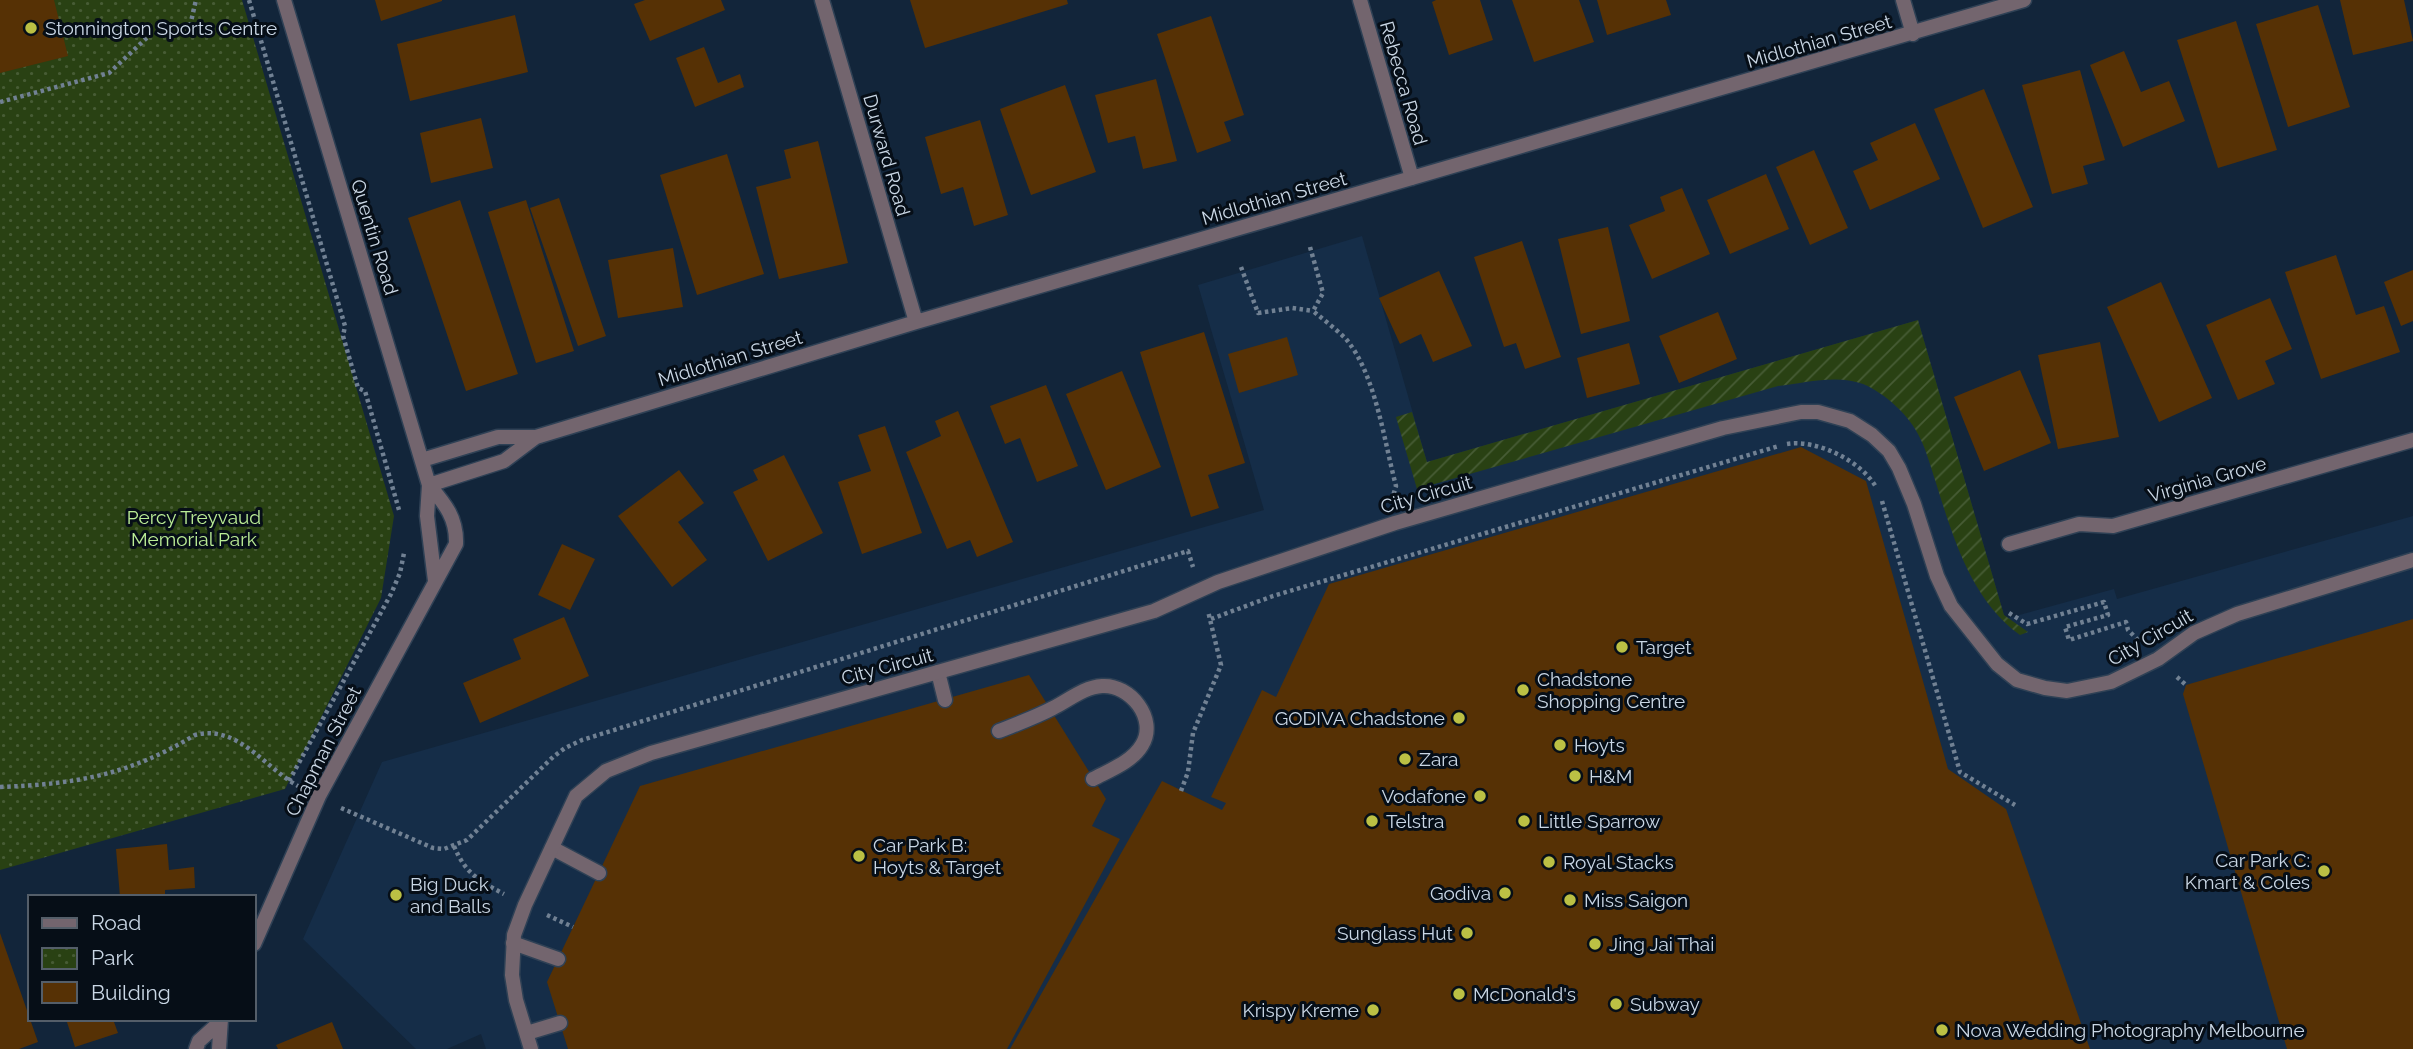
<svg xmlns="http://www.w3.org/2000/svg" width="2413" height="1049" viewBox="0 0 2413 1049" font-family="Raleway,sans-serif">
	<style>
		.built { fill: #152d48 }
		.park { fill: url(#park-dots) }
		.garden { fill: url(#garden-furrows) }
		.building { fill: #563105 }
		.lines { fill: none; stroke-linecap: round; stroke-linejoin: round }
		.service-casing { stroke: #2f4155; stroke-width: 17 }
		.minor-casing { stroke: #2f4155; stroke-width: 17 }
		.path { stroke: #718193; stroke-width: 4.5; stroke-dasharray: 3.5 3.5; stroke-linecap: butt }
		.service { stroke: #73656e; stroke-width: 14 }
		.minor { stroke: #73656e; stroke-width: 14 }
		.poi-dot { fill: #bbc044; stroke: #060e17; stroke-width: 2.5 }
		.labels { text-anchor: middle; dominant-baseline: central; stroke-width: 6; stroke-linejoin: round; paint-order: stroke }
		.poi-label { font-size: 19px; fill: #cad7e5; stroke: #060e17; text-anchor: start }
		.street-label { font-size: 19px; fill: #cad7e5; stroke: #060e17 }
		.park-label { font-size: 19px; fill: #bbed96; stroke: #060e17 }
	</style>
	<defs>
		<pattern id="park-dots" width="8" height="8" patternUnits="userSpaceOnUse" patternTransform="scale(1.75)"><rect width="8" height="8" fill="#294113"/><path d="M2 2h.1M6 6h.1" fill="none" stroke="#475c35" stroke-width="1.8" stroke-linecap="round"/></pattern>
		<pattern id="garden-furrows" width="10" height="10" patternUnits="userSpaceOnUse" patternTransform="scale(1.75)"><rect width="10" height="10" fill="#294113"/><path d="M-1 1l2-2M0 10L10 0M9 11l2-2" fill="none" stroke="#475c35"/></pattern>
	</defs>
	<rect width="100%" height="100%" fill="#12253a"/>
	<path class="built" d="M1362,236L1427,462L1918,320L2004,615L2008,618L2114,589L2117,599L2413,516V1049H486L481,1034L447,1049H416L303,939L382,762L1264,510L1198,285Z"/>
	<path class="park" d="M0,0H242L394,516L381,598L285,789L0,870Z"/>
	<path class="garden" d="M1918,320L2004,615L2028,632L2020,635C1971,600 1953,537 1936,483C1931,468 1927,452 1920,438C1910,416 1885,393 1863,384C1837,374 1804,383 1778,386L1417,489L1396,417L1412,412L1427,462Z"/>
	<path class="building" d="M0,0H54L68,56L0,73Z
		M375,0H442V1L381,21Z
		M645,0H721L725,10L650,41L634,4Z
		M910,0H1067L1068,4L925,48Z
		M1436,0H1480L1493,40L1449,55L1432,2Z
		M1512,0H1579L1594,42L1534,62Z
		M1597,0H1666L1671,15L1607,35Z
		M2340,0H2404L2413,41L2353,55Z
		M2318,5L2350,107L2288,127L2256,24Z
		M515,15L528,72L410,101L397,44Z
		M1211,16L1244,115L1224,122L1231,141L1197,153L1157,34Z
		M2236,21L2277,150L2218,168L2177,40Z
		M704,47L718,83L740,74L744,87L695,107L676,58Z
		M2124,51L2141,92L2169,81L2185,121L2123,147L2090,65Z
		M2080,70L2105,160L2083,166L2088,184L2052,194L2022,85Z
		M1156,79L1177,161L1143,169L1135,136L1108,143L1095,95Z
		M1065,85L1096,172L1031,195L1000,109Z
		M1984,89L2033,207L1983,228L1934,109Z
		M481,118L493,168L431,183L420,133Z
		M980,120L1008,215L974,226L963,187L941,194L925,137Z
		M1915,123L1940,179L1870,210L1853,171L1878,160L1870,143Z
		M818,141L848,263L779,279L756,187L791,178L784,150Z
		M1814,150L1848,228L1810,245L1776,167Z
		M727,154L764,274L697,295L660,175Z
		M1766,174L1789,229L1730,254L1707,200Z
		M1682,188L1710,254L1652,279L1629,225L1665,211L1660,197Z
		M559,198L606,336L578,346L530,208Z
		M460,200L518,374L466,391L408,218Z
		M526,200L574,351L536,363L488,212Z
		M1608,227L1630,321L1581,334L1558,239Z
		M1522,241L1561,357L1525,369L1516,343L1504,347L1474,257Z
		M673,248L683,307L618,318L608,260Z
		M2336,255L2356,315L2384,306L2400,352L2321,379L2285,272Z
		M2413,270V321L2401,326L2384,282Z
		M1439,271L1472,346L1433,362L1421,334L1400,344L1379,298Z
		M2161,282L2212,398L2159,422L2107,307Z
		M2270,298L2292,349L2265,361L2275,384L2238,400L2206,325Z
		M1718,312L1737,359L1679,383L1659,336Z
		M1204,332L1245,463L1208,475L1219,508L1191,517L1140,352Z
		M1287,337L1298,375L1239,393L1228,354Z
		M2100,342L2119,437L2058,449L2038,355Z
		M1629,343L1640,384L1587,398L1577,358Z
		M2020,370L2051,443L1984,471L1954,397Z
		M1122,371L1161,467L1106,490L1066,394Z
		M1046,385L1078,466L1037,482L1020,438L1005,444L990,406Z
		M958,411L1013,542L977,557L970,540L947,549L906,452L941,436L935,421Z
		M885,426L922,533L862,554L838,482L871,471L858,435Z
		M1801,447L1866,481L1948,769L2006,809L2090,1049H1010L1162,781L1222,810L1226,803L1211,797L1262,690L1276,697L1329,584Z
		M784,455L823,533L768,561L733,492L758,480L753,470Z
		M679,470L704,503L678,522L707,560L672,587L618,516Z
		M562,544L595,559L570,610L538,595Z
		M564,617L589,676L480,723L463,683L521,659L513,639Z
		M2413,619V1049H2287L2183,694L2186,685Z
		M1029,675L1106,799L1092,826L1120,839L1007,1049H568L547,982L640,786Z
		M167,844L169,870L194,867L195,888L165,890V897H120L116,849Z
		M0,933L38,1042L19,1049H0Z
		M66,1019H122V1020L114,1022L118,1033L75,1047Z
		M332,1022L343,1049H278L276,1045Z"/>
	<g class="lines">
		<g class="service-casing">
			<path id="service" d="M938,672L945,700
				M999,731C1017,724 1036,717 1053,708C1069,700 1084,687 1102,686C1130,684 1158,719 1142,745C1132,762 1110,770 1093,779
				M552,848L599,873
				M513,943L558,959
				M527,1033L560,1023"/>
		</g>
		<g class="minor-casing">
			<path id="minor" d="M284,0L429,485L427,516L435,581
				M822,0L916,322
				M1360,0L1412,178
				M1903,0L1913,34
				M422,460L498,437H536L916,322L2024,0
				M429,485L504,461L536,437
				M2009,544L2079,524L2113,526L2413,440
				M254,944L319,796L456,544C457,518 445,504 429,485
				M196,1049L199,1041L219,1023
				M219,1049L221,1019
				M531,1049L516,1000L512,975L514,935L525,905L576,796L606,771L651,753L1154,611L1218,582L1395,523L1723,428L1801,412H1818L1850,421L1872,435L1889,451L1899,468L1914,504L1937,576L1951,606L1997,664L2017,680L2045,688L2067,691L2111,682L2158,659L2194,633L2237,614L2413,560"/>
		</g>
		<path class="path" d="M249,0L345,326L343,336L358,388L365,391L399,510
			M0,102L109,73L151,34L190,26L196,0
			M1310,247L1323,293L1313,311C1324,320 1336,329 1346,339C1376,375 1384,441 1396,486L1393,496
			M1241,267L1258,313L1292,308L1313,311
			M1787,444C1817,439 1861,461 1876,487
			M1882,501L1960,772L2015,805
			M2009,613L2027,624L2104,602L2108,615L2065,627L2069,640L2126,622L2128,630L2138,640
			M1211,619L1273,596L1779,446
			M2177,677L2186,685
			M289,781L391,594L400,573L404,553
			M0,787C77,784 129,775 195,735C238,724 265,768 298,786
			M1181,791L1188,772L1193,733L1221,665L1208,611
			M341,808L433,848L444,849L467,840L553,757L565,748L582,740L1188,551L1193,567
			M454,846C465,873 479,881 504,894
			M547,915L573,927"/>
		<use href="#service" class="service"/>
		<use href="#minor" class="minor"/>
	</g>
	<g class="poi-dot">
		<circle cx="31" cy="28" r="7"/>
		<circle cx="1622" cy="647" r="7"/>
		<circle cx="1523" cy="690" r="7"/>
		<circle cx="1459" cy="718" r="7"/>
		<circle cx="1560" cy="745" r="7"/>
		<circle cx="1405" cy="759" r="7"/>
		<circle cx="1575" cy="776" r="7"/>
		<circle cx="1480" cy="796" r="7"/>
		<circle cx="1372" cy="821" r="7"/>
		<circle cx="1524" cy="821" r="7"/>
		<circle cx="859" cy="856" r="7"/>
		<circle cx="1549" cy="862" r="7"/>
		<circle cx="2324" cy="871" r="7"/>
		<circle cx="1505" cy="893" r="7"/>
		<circle cx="396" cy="895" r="7"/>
		<circle cx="1570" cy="900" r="7"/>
		<circle cx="1467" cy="933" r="7"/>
		<circle cx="1595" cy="944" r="7"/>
		<circle cx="1459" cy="994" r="7"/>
		<circle cx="1616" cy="1004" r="7"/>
		<circle cx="1373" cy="1010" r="7"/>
		<circle cx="1942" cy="1030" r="7"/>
	</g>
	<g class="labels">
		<g class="poi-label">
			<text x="45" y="28">Stonnington Sports Centre</text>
			<text x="1636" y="647">Target</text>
			<text x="1537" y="679">Chadstone<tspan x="1537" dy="22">Shopping Centre</tspan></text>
			<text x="1445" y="718" text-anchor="end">GODIVA Chadstone</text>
			<text x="1574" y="745">Hoyts</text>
			<text x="1419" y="759">Zara</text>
			<text x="1589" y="776">H&amp;M</text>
			<text x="1466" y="796" text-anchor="end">Vodafone</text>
			<text x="1386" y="821">Telstra</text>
			<text x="1538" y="821">Little Sparrow</text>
			<text x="873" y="845">Car Park B:<tspan x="873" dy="22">Hoyts &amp; Target</tspan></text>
			<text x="2310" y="860" text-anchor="end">Car Park C:<tspan x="2310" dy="22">Kmart &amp; Coles</tspan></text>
			<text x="1563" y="862">Royal Stacks</text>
			<text x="410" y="884">Big Duck<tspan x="410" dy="22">and Balls</tspan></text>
			<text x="1491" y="893" text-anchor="end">Godiva</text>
			<text x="1584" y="900">Miss Saigon</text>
			<text x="1453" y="933" text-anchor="end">Sunglass Hut</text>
			<text x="1609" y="944">Jing Jai Thai</text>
			<text x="1473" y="994">McDonald's</text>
			<text x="1630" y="1004">Subway</text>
			<text x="1359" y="1010" text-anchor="end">Krispy Kreme</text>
			<text x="1956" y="1030">Nova Wedding Photography Melbourne</text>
		</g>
		<g class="street-label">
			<text transform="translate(1819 41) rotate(-16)">Midlothian Street</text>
			<text transform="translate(1404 83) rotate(74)">Rebecca Road</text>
			<text transform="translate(887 155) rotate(74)">Durward Road</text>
			<text transform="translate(1274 198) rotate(-16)">Midlothian Street</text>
			<text transform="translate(375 237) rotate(73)">Quentin Road</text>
			<text transform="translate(730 358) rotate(-17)">Midlothian Street</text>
			<text transform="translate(2207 479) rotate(-16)">Virginia Grove</text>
			<text transform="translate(1426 494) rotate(-16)">City Circuit</text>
			<text transform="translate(2150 637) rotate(-30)">City Circuit</text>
			<text transform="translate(887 666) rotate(-15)">City Circuit</text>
			<text transform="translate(323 751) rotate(-63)">Chapman Street</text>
		</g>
		<g class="park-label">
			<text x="194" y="517">Percy Treyvaud<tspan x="194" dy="22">Memorial Park</tspan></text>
		</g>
	</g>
	<rect x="28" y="895" width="228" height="126" fill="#060e17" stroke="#545e69" stroke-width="2"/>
	<rect x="42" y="918" width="35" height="10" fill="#73656e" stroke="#545e69" stroke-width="2"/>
	<text x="91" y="930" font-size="21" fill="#cad7e5">Road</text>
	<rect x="42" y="948" width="35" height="21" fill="url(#park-dots)" stroke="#545e69" stroke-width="2"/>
	<text x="91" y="965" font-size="21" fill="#cad7e5">Park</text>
	<rect x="42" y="982" width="35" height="21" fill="#563105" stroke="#545e69" stroke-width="2"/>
	<text x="91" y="1000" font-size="21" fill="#cad7e5">Building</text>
</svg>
